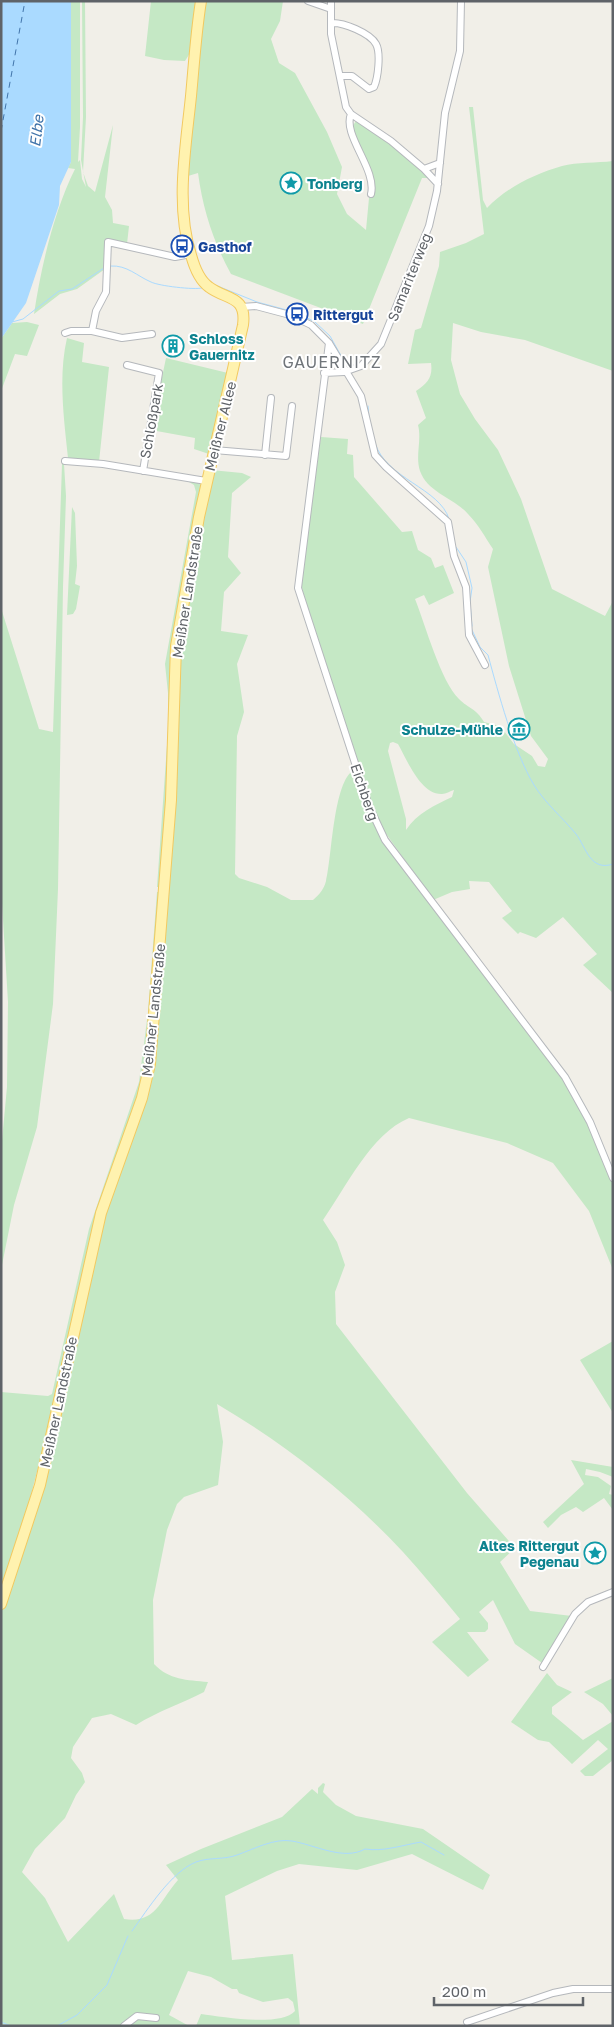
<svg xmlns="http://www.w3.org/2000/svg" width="614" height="2027" viewBox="0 0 614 2027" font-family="'Golos Text',sans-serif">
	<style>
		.green { fill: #c5e8c5; fill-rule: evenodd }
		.water { fill: #aadaff }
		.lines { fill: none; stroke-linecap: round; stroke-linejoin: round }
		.stream { stroke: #aadaff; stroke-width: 1 }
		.ferry { stroke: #4174aa; stroke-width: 1; stroke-dasharray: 6 5; stroke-linecap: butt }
		.minor-casing { stroke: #b5b8bc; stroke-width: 8 }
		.primary-casing { stroke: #f2c960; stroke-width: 12 }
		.minor { stroke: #fff; stroke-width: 6 }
		.primary { stroke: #fff2af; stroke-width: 10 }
		.labels { text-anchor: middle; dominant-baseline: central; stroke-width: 4; stroke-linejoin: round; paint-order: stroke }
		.culture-label { font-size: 14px; font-weight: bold; fill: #0d838f; stroke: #fff; text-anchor: start }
		.transit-label { font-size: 14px; font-weight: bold; fill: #164399; stroke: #fff; text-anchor: start }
		.street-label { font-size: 14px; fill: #5f6368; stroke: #fff }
		.water-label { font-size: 15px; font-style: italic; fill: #4174aa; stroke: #fff }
		.quarter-label { font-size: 16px; letter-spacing: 1px; fill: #70757a; stroke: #fff }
	</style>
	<rect width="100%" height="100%" fill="#f1efe8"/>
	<path class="green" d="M71,1H80V127L78,162L80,160L82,179L86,187L81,160L83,117L82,1H85L86,117L83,172L88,186L95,192L113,125L105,197L112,210L113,223L129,226L127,244L109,241L105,269L77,289L60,294L34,314C41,267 54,211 75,169L68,168L71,162Z
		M151,1H198L190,53L185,61L164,60L145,56Z
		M204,1H283L280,21L271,39L279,63L295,73L327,132L342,167L337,194L347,214L366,230L369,198L374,189L361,148L352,127L356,121L386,139L430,178H422L363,324L231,274C213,241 203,210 198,173L188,176Z
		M469,107H473L483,200L487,208C506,188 534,174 562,166C577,162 597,163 613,161V371L525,340L481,332L453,323L451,360L460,394L475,419L498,450L521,499L552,589L605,616L613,601V993L583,965L597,954L563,917L536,938L520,932L518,934L502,918L512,911L489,882L469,881L470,889L452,892L433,900L375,818L303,592L300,579L321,437L348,439L347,454L353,455L354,477L402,532L412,531L418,550L431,558L435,568L443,565L454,593L429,605L424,595L415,599C425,624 441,682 459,699C469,709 476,708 484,722L500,726L514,744L532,756L538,766L545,767L548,759L531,736L509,666L488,567L493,549C485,537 478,524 468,514C453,497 428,493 420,471C415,456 422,440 418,425L426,418L416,391C428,383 433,377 431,363L408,364L415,330L421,328L439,266L440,252L466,243L484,234ZM393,742L398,744C407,760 421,795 442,794C446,794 450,791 454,790L452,797C435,805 417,813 406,830V819L388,751L390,743Z
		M27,322L39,325L27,356L15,354L1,391V339L12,323Z
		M67,338L84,343L82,362L109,367L99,462L68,458C64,419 58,377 67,338Z
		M166,358L228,373L209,454L194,449L195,438L151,430Z
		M62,464H64L66,496L63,587L58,889L53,1004L37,1127L14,1205L1,1270V1151L7,1087L8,1002L1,887V608L39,729L53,732Z
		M211,470L242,473L251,477L232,493L228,557L241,573L224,592L221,631L248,635L237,664L244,712L237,736L235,874L239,878L267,887L291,900H313C319,895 324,889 326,881C332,859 333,781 354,770L369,816L387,846L560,1073L573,1095L602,1153L613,1185V1270L589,1211L553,1163L507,1143L409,1118C371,1134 346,1187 323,1220L337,1242L345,1265L335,1292L336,1324L467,1493L515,1548L500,1562L530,1611L572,1616L542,1663L515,1644L493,1600L479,1612L488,1623V1629L485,1632H467L489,1660L468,1677L432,1642L460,1619C441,1596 422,1573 403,1552C349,1494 285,1444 217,1404L223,1442L218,1485L184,1497L177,1504L167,1530L153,1600L154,1664C169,1680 187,1680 208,1682L204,1692C181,1704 158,1711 136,1725L111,1714L92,1718L73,1747L71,1758L82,1773L85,1782L76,1795L65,1818L35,1849L22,1872L45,1898L68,1942L114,1894L124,1919C156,1924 160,1900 178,1880L166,1865L201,1849L282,1817L312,1789L318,1794V1788L323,1783L325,1784L323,1792L336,1805L356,1816L423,1829L490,1875L483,1890L412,1854L357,1870L299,1864L277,1871L225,1896L232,1960L293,1954L300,2026H196L201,2014C223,2017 281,2027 295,2011L293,2002L288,1998L263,2002L239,1993L237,1989H232L211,1977L188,1971L169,2015L189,2026H1V1613L98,1232L144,1102L182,634Z
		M195,481L201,485C178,618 170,753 160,887H157L168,731V693L165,664L196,492L194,485L189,482Z
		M72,507L75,513L77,566L75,584L80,586L76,609L73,614L67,615Z
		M157,892H159L144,1079L120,1149L40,1473L1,1595V1392L48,1396L52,1394L89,1229L139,1082L148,1012Z
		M613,1341V1413L580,1360Z
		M571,1460L613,1467V1477L600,1472L586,1469L585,1475L598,1477L611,1486L609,1494L613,1495V1510L604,1498L583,1512L576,1507L561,1515L548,1528L543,1522L584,1484Z
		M547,1673L557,1685L572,1692L552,1707V1714L583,1740L613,1721V1760L593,1776H585L580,1771L608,1749L598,1740L572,1764L549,1742L538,1740L511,1722Z
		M613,1678V1716L603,1704L584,1692Z"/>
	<path class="water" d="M1,1H71V162L60,186L59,205L26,303L1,339Z"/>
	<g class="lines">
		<path class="stream" d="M111,266C127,265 137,276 151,282C159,286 194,290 202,288
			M215,285L257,302L298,313L315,322L330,336L348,368
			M12,322L23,319L59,291L72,289L104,268
			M368,406L369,417
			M375,443C386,479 440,488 449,519
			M456,547L466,562L472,588L470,602L472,626
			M472,630L480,647L488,655C498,692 514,752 534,785C545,803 562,817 576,834C586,847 590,872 613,864
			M132,1931C148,1909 171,1872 196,1862C209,1857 224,1860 237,1855C254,1849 274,1838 292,1841C315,1845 344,1861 365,1849C383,1852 403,1845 421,1842L444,1855
			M1,2022L11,2026
			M31,2026H34
			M57,2026L77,2015L107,1985L128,1936"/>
		<path class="ferry" d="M1,131L25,1"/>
		<g class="minor-casing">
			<path id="minor" d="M308,1L331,9
				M331,1V34L346,107L351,114L391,141L424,169L440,163
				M331,23C343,22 370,33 376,44C381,53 378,78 374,87L369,89L352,76H340
				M351,114C342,135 377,169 371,194
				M424,169L438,184
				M241,307L256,306L290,315L311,325L329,343L361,396L375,455L386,467L448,522L454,556L466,587L469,635L485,665
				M92,331L122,338L152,334
				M65,333L71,331H92L96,311L106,292L108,242L175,257L191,254
				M329,343L298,588L369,806L385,840L565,1077L590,1122L613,1178
				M127,365L159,373L143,471
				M324,373L344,372L361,366L381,344L429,226L437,191L445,113L460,51L461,1
				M214,450L286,456L292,406
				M265,455L271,398
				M65,461L103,464L206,481
				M543,1667L575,1614L588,1602L613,1592
				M467,2022L553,1993L573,1989H613
				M124,2026L137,2016L156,2018"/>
		</g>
		<g class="primary-casing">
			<path id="primary" d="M1,1604L40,1485L101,1213L142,1098L150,1064L171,800L176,646L199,517L243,325C247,295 226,300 209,287C199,280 194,266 191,255C175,205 186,146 191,96C194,64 196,32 201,1"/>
		</g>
		<use href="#minor" class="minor"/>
		<use href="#primary" class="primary"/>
	</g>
	<defs>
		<g id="sight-ring" transform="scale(1.125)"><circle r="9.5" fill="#fff" stroke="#0f9aa8" stroke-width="1.5"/><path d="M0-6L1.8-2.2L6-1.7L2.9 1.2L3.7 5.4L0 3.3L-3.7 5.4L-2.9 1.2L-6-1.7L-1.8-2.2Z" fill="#0f9aa8"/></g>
		<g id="bus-ring" transform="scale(1.125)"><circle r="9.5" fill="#fff" stroke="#1a4fb4" stroke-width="1.5"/><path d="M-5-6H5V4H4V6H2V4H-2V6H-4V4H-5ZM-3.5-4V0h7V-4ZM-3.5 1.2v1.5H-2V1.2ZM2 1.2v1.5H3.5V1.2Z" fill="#1a4fb4"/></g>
		<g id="building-ring" transform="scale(1.125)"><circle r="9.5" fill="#fff" stroke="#0f9aa8" stroke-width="1.5"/><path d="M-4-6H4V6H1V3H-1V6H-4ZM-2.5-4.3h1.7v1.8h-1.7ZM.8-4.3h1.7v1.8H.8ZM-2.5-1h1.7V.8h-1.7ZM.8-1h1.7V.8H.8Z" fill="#0f9aa8"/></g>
		<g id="museum-ring" transform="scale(1.125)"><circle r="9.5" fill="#fff" stroke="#0f9aa8" stroke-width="1.5"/><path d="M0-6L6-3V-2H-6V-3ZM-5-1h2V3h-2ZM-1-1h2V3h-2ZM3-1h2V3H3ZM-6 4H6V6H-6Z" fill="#0f9aa8"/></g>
	</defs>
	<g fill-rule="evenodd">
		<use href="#sight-ring" x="291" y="183"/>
		<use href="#bus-ring" x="182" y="246"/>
		<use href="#bus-ring" x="297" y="314"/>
		<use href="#building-ring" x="173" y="346"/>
		<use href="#museum-ring" x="519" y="729"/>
		<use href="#sight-ring" x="595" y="1553"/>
	</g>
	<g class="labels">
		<g class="culture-label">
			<text x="307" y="183">Tonberg</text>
			<text x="189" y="338">Schloss<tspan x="189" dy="16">Gauernitz</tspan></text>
			<text x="503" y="729" text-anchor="end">Schulze-Mühle</text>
			<text x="579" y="1545" text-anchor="end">Altes Rittergut<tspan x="579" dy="16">Pegenau</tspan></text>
		</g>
		<g class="transit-label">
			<text x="198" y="246">Gasthof</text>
			<text x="313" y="314">Rittergut</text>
		</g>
		<g class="street-label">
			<text transform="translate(409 277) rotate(-68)">Samariterweg</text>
			<text transform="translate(151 421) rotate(-80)">Schloßpark</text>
			<text transform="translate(220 426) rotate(-76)">Meißner Allee</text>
			<text transform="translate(187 592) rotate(-81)">Meißner Landstraße</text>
			<text transform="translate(365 792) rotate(71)">Eichberg</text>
			<text transform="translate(153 1010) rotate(-84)">Meißner Landstraße</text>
			<text transform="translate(58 1402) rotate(-78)">Meißner Landstraße</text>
		</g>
		<g class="water-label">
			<text transform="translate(36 131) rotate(-83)">Elbe</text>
		</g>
		<g class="quarter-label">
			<text x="332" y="362">GAUERNITZ</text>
		</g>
	</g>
	<rect width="614" height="2027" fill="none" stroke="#5f6368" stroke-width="5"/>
	<path d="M434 1997v8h149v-8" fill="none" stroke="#5f6368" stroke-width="2.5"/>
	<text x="442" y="1997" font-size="15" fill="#5f6368" stroke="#ffffff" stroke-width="4" paint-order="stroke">200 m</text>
</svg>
